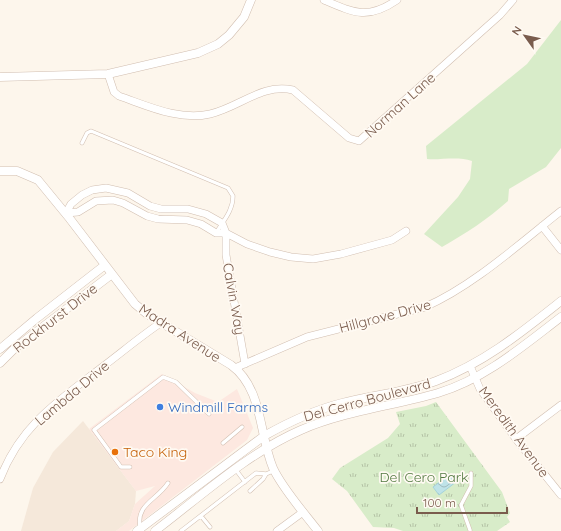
<svg xmlns="http://www.w3.org/2000/svg" width="561" height="531" viewBox="0 0 561 531" font-family="Quicksand,sans-serif">
	<style>
		.residential { fill: #f5e8da }
		.commercial { fill: #fde8e0 }
		.green { fill: #d8ecc9 }
		.park { fill: url(#park-tufts) }
		.water { fill: url(#water-waves); stroke: #a5d3da }
		.lines { fill: none; stroke-linecap: round; stroke-linejoin: round }
		.service-casing { stroke: #d1beb0; stroke-width: 4.5 }
		.minor-casing { stroke: #d1beb0; stroke-width: 8 }
		.tertiary-casing { stroke: #d1beb0; stroke-width: 9 }
		.service { stroke: #fff; stroke-width: 3.5 }
		.minor { stroke: #fff; stroke-width: 7 }
		.tertiary { stroke: #fff; stroke-width: 8 }
		.shop-dot { fill: #3f7fe0; stroke: #fffaf3; stroke-width: 1.5 }
		.food-dot { fill: #e8710a; stroke: #fffaf3; stroke-width: 1.5 }
		.labels { text-anchor: middle; dominant-baseline: central; stroke-width: 3.5; stroke-linejoin: round; paint-order: stroke }
		.street-label { font-size: 14px; fill: #7a5c4d; stroke: #fffaf3 }
		.shop-label { font-size: 14px; fill: #366cbe; stroke: #fffaf3; text-anchor: start }
		.food-label { font-size: 14px; fill: #c56008; stroke: #fffaf3; text-anchor: start }
		.park-label { font-size: 14px; fill: #537a41; stroke: #fffaf3 }
	</style>
	<defs>
		<pattern id="park-tufts" width="24" height="20" patternUnits="userSpaceOnUse"><rect width="24" height="20" fill="#d8ecc9"/><path d="M3 7l-1-3M5 7V3M7 7l1-3M15 17l-1-3M17 17v-4M19 17l1-3" fill="none" stroke="#b4c2a5"/></pattern>
		<pattern id="water-waves" width="16" height="10" patternUnits="userSpaceOnUse"><rect width="16" height="10" fill="#bfe3e8"/><path d="M0 5q4-4 8 0t8 0" fill="none" stroke="#a0bbbe"/></pattern>
	</defs>
	<rect width="100%" height="100%" fill="#fdf6ec"/>
	<path class="residential" d="M83,421L136,491L135,504L129,521L116,531H21L33,488L53,452Z"/>
	<path class="commercial" d="M162,374L195,393L218,402L237,389L253,428L247,440L129,531H116L129,521L135,504L155,486L136,491L89,429Z"/>
	<path class="green" d="M561,20V148L546,167L509,189L508,201C488,219 465,234 442,247L424,234L458,197L470,179L472,161C458,156 442,160 427,159L426,146L527,64Z"/>
	<path class="park" d="M436,402L502,492L510,513L507,517L510,522L497,531H403L394,528L373,527L347,491L332,479L340,468L388,438L400,424L396,412L426,406Z"/>
	<path class="water" d="M450,474L456,482L439,495L433,487Z"/>
	<g class="lines">
		<g class="service-casing">
			<path id="service" d="M82,143L87,133L91,131L228,188L233,196C233,211 223,221 216,233
				M223,443L242,427
				M130,467H121L94,430L163,377L176,382L209,414
				M236,470L245,482
				M250,491L263,479L266,474
				M201,516L210,527
				M140,527C136,504 157,500 168,483
				M470,530L461,505L471,486V473
				M181,531L256,473L266,474L273,471"/>
		</g>
		<g class="minor-casing">
			<path id="minor" d="M324,0C354,13 368,20 397,0
				M108,74L114,92L119,96C148,106 179,121 210,114C240,107 262,83 293,90L349,138L359,141L500,15L513,0
				M66,213L78,212L96,201L113,200L123,203L147,216L158,219L187,220L201,224L216,233H226L247,244L270,252L291,257L313,259L341,254L392,240L406,231
				M66,213L71,204L82,195L92,190L106,188L128,193L150,206L161,209H188L206,214L222,223L226,233V255L245,364
				M542,226L561,250
				M470,366L480,389L516,439L561,495
				M235,368L307,337L425,307C473,286 519,244 561,211
				M516,439L561,405
				M0,479C20,426 58,401 101,368C121,353 141,336 162,322
				M277,531L303,512"/>
		</g>
		<g class="tertiary-casing">
			<path id="tertiary" d="M0,77L108,74L198,53L218,44L229,35L244,17L251,0
				M0,171H17L38,180L70,219L135,304L147,314L231,365C263,388 259,435 273,468C282,488 305,514 318,531
				M0,349L37,318L105,265
				M0,363L14,349L112,274
				M137,531L264,436C289,422 314,410 342,403C373,395 406,392 436,381C484,363 522,332 561,301
				M155,531C201,496 248,453 301,430C345,411 393,406 438,393C485,379 523,346 561,317"/>
		</g>
		<use href="#service" class="service"/>
		<use href="#minor" class="minor"/>
		<use href="#tertiary" class="tertiary"/>
	</g>
	<circle class="shop-dot" cx="160" cy="407" r="4"/>
	<circle class="food-dot" cx="115" cy="452" r="4"/>
	<g class="labels">
		<g class="street-label">
			<text transform="translate(400 105) rotate(-42)">Norman Lane</text>
			<text transform="translate(234 299) rotate(80)">Calvin Way</text>
			<text transform="translate(385 316) rotate(-15)">Hillgrove Drive</text>
			<text transform="translate(55 318) rotate(-38)">Rockhurst Drive</text>
			<text transform="translate(180 333) rotate(33)">Madra Avenue</text>
			<text transform="translate(72 393) rotate(-40)">Lambda Drive</text>
			<text transform="translate(367 400) rotate(-15)">Del Cerro Boulevard</text>
			<text transform="translate(514 432) rotate(54)">Meredith Avenue</text>
		</g>
		<g class="shop-label">
			<text x="168" y="407">Windmill Farms</text>
		</g>
		<g class="food-label">
			<text x="123" y="452">Taco King</text>
		</g>
		<g class="park-label">
			<text x="424" y="477">Del Cero Park</text>
		</g>
	</g>
	<g transform="translate(525 36) rotate(303)" stroke="#fffaf3" stroke-width="3" paint-order="stroke">
	<path d="M0-3L7 15L0 10L-7 15Z" fill="#7a5c4d"/>
	<text y="-6" font-size="11" font-weight="bold" text-anchor="middle" fill="#7a5c4d">N</text>
	</g>
	<path d="M417 507v6h90v-6" fill="none" stroke="#7a5c4d" stroke-width="2"/>
	<text x="423" y="507" font-size="12" fill="#7a5c4d" stroke="#fffaf3" stroke-width="3" paint-order="stroke">100 m</text>
</svg>
